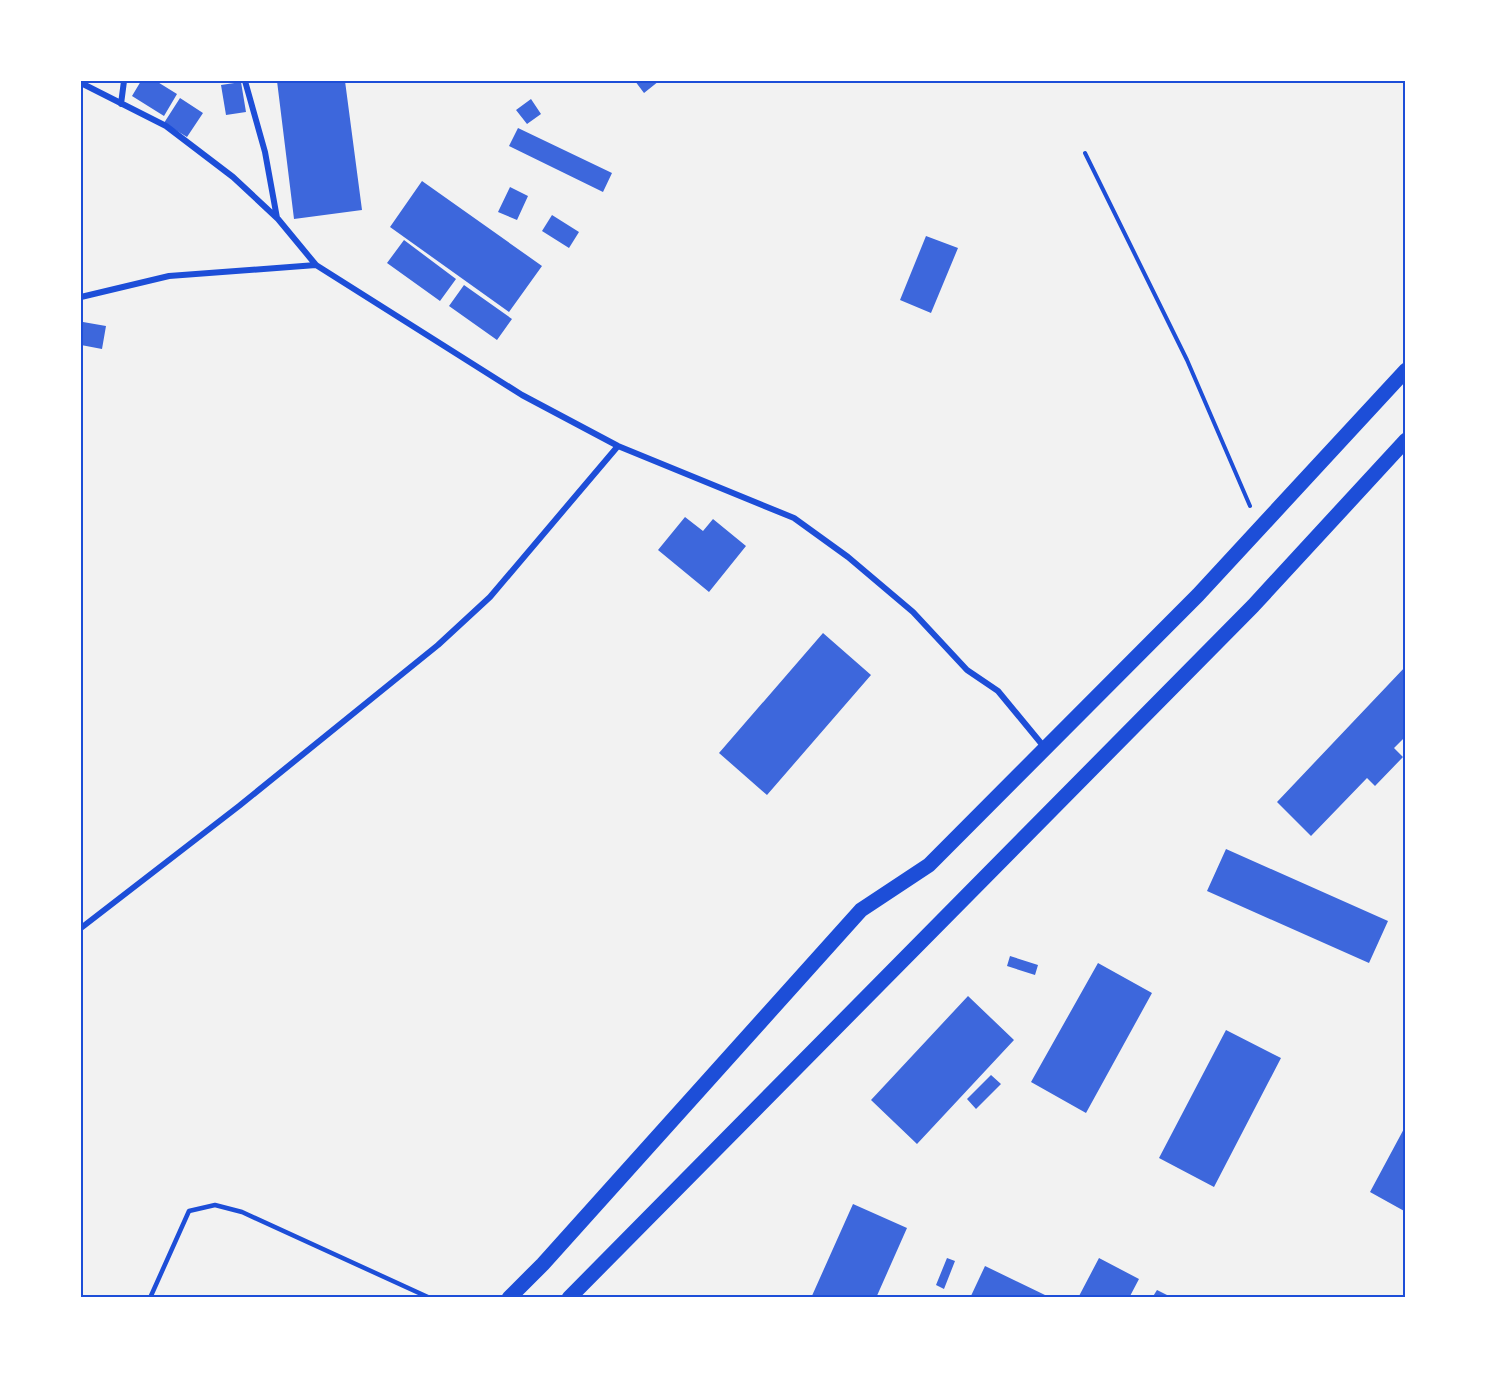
<svg xmlns="http://www.w3.org/2000/svg" width="1487" height="1379" viewBox="0 0 1487 1379" font-family="Montserrat,sans-serif">
	<style>
		.building { fill: #3d67dc }
		.lines { fill: none; stroke-linecap: round; stroke-linejoin: round }
		.path { stroke: #1d4ed8; stroke-width: 4 }
		.service { stroke: #1d4ed8; stroke-width: 4.5 }
		.minor { stroke: #1d4ed8; stroke-width: 6 }
		.primary { stroke: #1d4ed8; stroke-width: 15 }
		.neatline { fill: none; stroke: #1d4ed8; stroke-width: 2 }
	</style>
	<rect width="100%" height="100%" fill="#f2f2f2"/>
	<path class="building" d="M141,81H156L177,94L164,116L132,96Z
		M277,81H345L362,210L294,219Z
		M635,81H659L644,93Z
		M241,82L246,112L226,115L221,85Z
		M180,98L203,113L187,137L164,123Z
		M531,99L541,114L527,124L516,110Z
		M518,128L612,173L603,192L509,146Z
		M422,181L542,266L509,312L390,227Z
		M510,187L528,196L517,220L498,212Z
		M552,215L579,232L569,248L542,231Z
		M926,236L958,248L931,313L900,300Z
		M404,240L456,279L440,301L387,263Z
		M464,285L512,319L497,340L449,306Z
		M83,322L106,326L102,349L81,345Z
		M685,517L703,531L713,519L746,546L709,592L658,550Z
		M823,633L871,675L767,795L719,753Z
		M1406,666V736L1394,748L1403,757L1375,786L1367,778L1311,836L1277,802Z
		M1226,849L1388,921L1369,963L1207,891Z
		M1010,956L1038,965L1035,975L1007,966Z
		M1098,963L1152,993L1086,1113L1031,1082Z
		M968,996L1014,1040L917,1144L871,1100Z
		M1226,1030L1281,1058L1214,1187L1159,1158Z
		M991,1075L1001,1084L976,1109L967,1099Z
		M1406,1125V1212L1370,1192Z
		M853,1204L907,1228L876,1298H811Z
		M947,1258L955,1261L944,1289L936,1285Z
		M1099,1258L1139,1279L1129,1298H1078Z
		M985,1266L1045,1295L1043,1298H970Z
		M1157,1290L1173,1298H1152Z"/>
	<g class="lines">
		<path class="path" d="M1085,153L1187,360L1250,506"/>
		<path class="service" d="M150,1298L189,1211L215,1205L242,1212L430,1298"/>
		<path class="minor" d="M245,81L265,152L277,218
			M81,83L166,126L233,177L278,219L316,265L522,395L618,446L794,518L848,557L913,612L967,670L998,691L1045,748
			M121,104L124,81
			M81,297L169,276L316,265
			M81,928L239,806L438,645L490,597L618,446"/>
		<path class="primary" d="M509,1298L543,1264L861,910L929,865L1198,595L1406,370
			M569,1298L1253,606L1406,440"/>
	</g>
	<rect width="1487" height="1379" fill="none" stroke="#ffffff" stroke-width="165"/>
	<rect x="82" y="82" width="1322" height="1214" class="neatline"/>
</svg>
